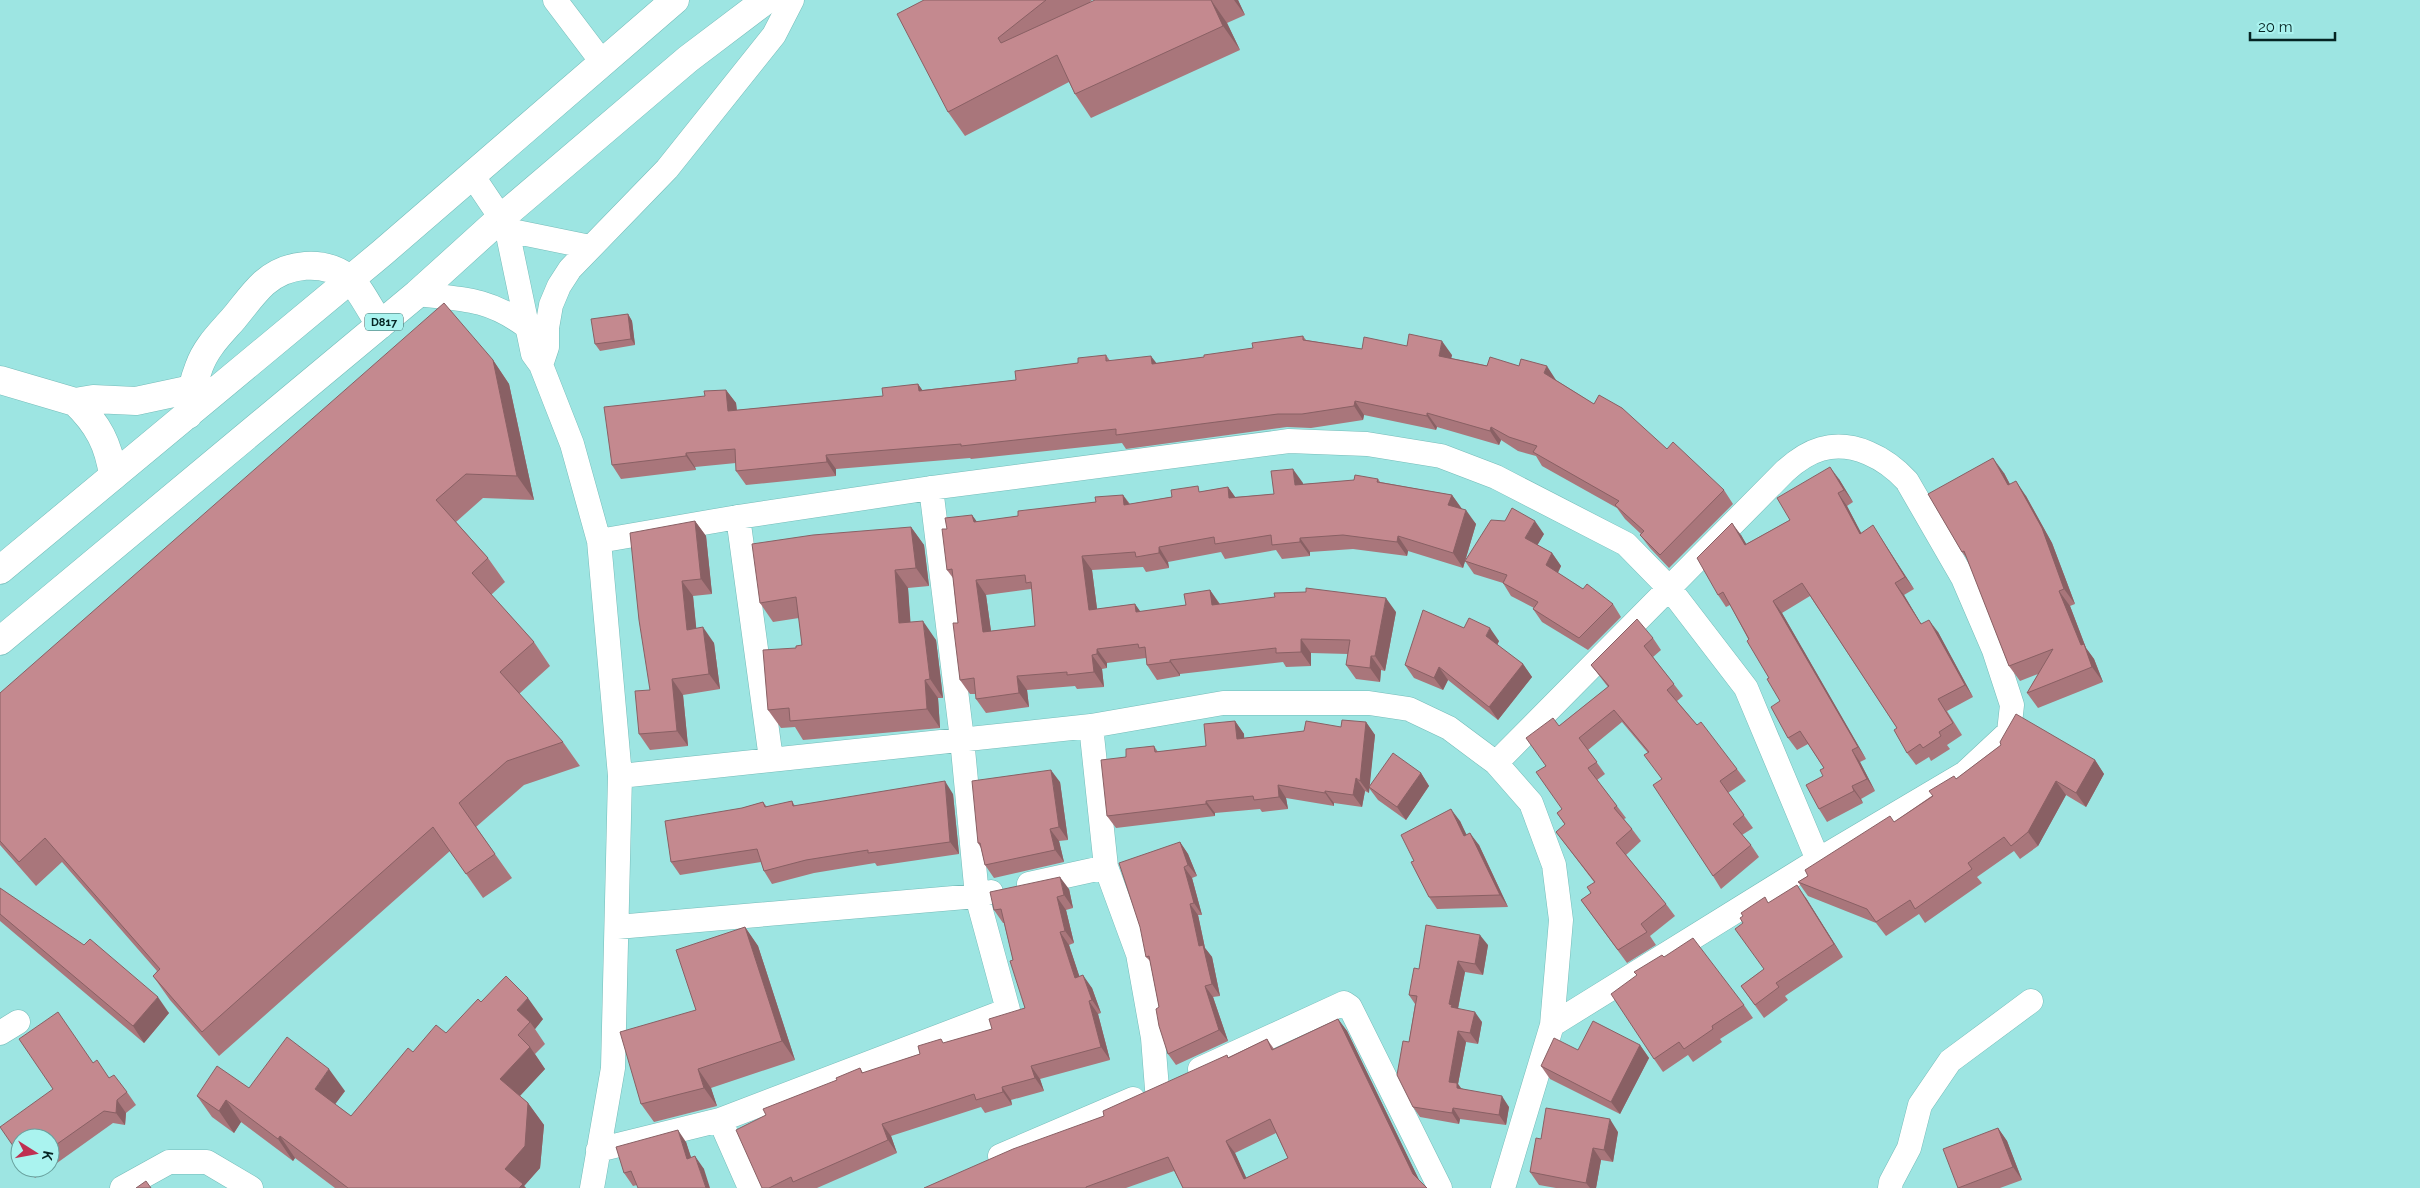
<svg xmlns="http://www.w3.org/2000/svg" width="2420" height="1188" viewBox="0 0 2420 1188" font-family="Raleway,sans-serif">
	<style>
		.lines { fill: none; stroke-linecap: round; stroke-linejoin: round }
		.minor-casing { stroke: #75bcb9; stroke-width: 25 }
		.tertiary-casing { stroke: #75bcb9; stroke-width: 29 }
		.trunk-casing { stroke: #75bcb9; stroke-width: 29 }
		.minor { stroke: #fff; stroke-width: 24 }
		.tertiary { stroke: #fff; stroke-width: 28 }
		.trunk { stroke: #fff; stroke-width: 28 }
		.wall { fill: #a9767b; fill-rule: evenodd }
		.shaded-wall { fill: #896064 }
		.building { fill: #c4898f; stroke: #896064; fill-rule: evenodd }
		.labels { text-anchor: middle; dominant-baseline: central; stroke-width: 5; stroke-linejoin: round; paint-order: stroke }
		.shield { fill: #aaf3ef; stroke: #366260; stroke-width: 1 }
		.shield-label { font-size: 11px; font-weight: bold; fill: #052423 }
	</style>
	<rect width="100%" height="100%" fill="#9de5e2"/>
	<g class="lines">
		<g class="minor-casing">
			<path id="minor" d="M555,0L602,62
				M472,175L501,218L507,230L533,354L541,365L572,444L599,541L620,776L613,1068L592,1188
				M507,230L590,247
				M417,294C462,299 488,298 526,326
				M541,365L547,347V328L551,305L559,286L570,269L667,169L774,35L792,0
				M738,517L771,759
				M599,541L738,517L931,488L1289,441L1367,444L1441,456L1496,477L1626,544L1670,589L1746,688L1818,860
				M1091,726L1106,867L1138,954L1153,1038L1157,1089
				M1496,763L1785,471C1795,462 1807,453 1821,449C1853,440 1886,458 1907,481L1963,578L1994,650L2012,705L2009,732L1965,773L1818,860L1552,1025
				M620,776L1091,726L1223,703H1369L1409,709L1449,728L1496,763L1531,803L1554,865L1561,920L1552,1025L1503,1188
				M1029,884L1106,867
				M617,927L977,896L991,892
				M0,1033L18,1022
				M1200,1069L1344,1003L1350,1007L1440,1188
				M720,1120L750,1188
				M598,1150L720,1120L1008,1010L977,896L962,739L931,488
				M1000,1156L1133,1099
				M122,1188L169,1162H207L251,1188
				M1890,1188L1891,1182L1909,1148L1920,1105L1950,1061L2031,1001"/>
		</g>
		<g class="tertiary-casing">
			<path id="tertiary" d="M0,380L75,402L93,399L136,401L192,389
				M75,402C98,424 109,445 113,476"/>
		</g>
		<g class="trunk-casing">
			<path id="trunk" d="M188,415C190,398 193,382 199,367C206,347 221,333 234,318C244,306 253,293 264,283C287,263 323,259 348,278C359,286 372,313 380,325
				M0,570L382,253L675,0
				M0,641L417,294L501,218L688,59L766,0"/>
		</g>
		<use href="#minor" class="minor"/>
		<use href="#tertiary" class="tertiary"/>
		<use href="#trunk" class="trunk"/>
	</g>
	<path class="wall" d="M924,0H1092L1089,3L1095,0H1238L1245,15L1227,23L1240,50L1091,118L1075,94L1069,82L965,136L948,112Z
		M628,314L632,321L635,345L600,351L595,344Z
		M1303,336L1306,340L1362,349L1452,355L1451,358L1556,380L1594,404L1667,449L1724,490L1733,504L1669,568L1650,548L1640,535L1641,534L1625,519L1617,508L1542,466L1536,456L1518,451L1501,440L1499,445L1437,427L1436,430L1364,415L1363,420L1311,428L1287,427L1126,449L1122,443L971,459L970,458L836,469V476L746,485L736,471V463L695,467L696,470L621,479L612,465L705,396L726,390L736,403L737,410L883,396L918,384L922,390L1016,380L1106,355L1110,361L1156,363L1204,357L1253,348Z
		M493,360L509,384L534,500L483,498L456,522L488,558L505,582L491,595L534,642L550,666L519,694L563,742L580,766L524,785L476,827L512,878L483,898L450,851L219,1056L170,1000L153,976L157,971L62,862L36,886L0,845V693Z
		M2004,473L2010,484L2026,496L2052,543L2075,604L2070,606L2086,648L2094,659L2103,682L2038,708L2027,693L2038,674L2020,681L2009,666L1968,560L1962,552Z
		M1378,479L1380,482L1452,495L1462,509L1476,524L1463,568L1408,551L1407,556L1353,549L1310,552V556L1282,559L1276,550L1225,559L1221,552L1168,562L1169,568L1146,572L1143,567L1092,570L1097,609L1135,604L1140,612L1186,605L1210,590L1220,604L1396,612L1385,671L1381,670L1380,682L1356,679L1346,665L1348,654L1311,653V666L1286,667L1283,662L1180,674V676L1157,680L1147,665L1146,658L1107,663V668L1102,669L1104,687L1077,689L1075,686L1027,690L1029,707L986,713L976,699V694H970L960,680L958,623L953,578L947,570L972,515L977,522L1018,516L1096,502L1123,495L1130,504L1228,487L1235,497L1274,494L1303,483V484ZM1031,589L1032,591L1035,626L991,631L986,595Z
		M1839,479L1853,502L1847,506L1861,533L1881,538L1914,589L1904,595L1921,624L1938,632L1973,697L1947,711L1962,735L1947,745L1950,749L1931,761L1929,757L1916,765L1907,753L1897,728L1810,596L1782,613L1866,759L1860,762L1875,791L1861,799L1863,803L1827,822L1819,809L1823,776L1824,768L1808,744L1797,750L1788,738L1780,701L1769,678L1730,605L1726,607L1718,595L1741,535L1746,544L1790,520Z
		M695,521L706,536L712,594L693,596L696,628L714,643L720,689L683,695L688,746L650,750L639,734L650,690Z
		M911,527L924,545L929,586L908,588L910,622L936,640L943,698H938L940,728L803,740L795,727L781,728L768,710L796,648L802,645L799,618L773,622L760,603Z
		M1544,534L1537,545L1552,553L1561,566L1558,573L1583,589L1613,604L1621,617L1588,650L1542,622L1533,609L1534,608L1511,596L1503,583L1474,574L1465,561Z
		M1464,628L1499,641L1497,645L1523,664L1532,677L1498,720L1448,680L1443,690L1414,678L1405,665Z
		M1653,638L1661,650L1653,657L1683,696L1677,701L1697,725L1737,769L1746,781L1728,793L1753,828L1742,835L1751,845L1759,857L1721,889L1713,876L1648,753L1622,722L1588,750L1605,774L1597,780L1617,806L1626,818L1624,819L1632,829L1641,841L1626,855L1666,904L1675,916L1650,936L1656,945L1627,963L1581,900L1591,893L1594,882L1556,832L1565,825L1557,813L1562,809L1545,766L1559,726L1608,687L1591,665Z
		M1235,721L1244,734V738L1341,727L1366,722L1375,735L1369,787L1421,773L1429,786L1406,820L1378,800L1369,788V793L1365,791L1362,807L1334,803V806L1286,798L1288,809L1262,812L1260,809L1215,813V816L1116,828L1107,816L1126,757L1154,746L1158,752L1206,746Z
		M2001,745L2095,760L2104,774L2086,807L2066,795L2038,846L2020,859L2014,851L1977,877L1982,883L1925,923L1919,914L1886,936L1876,923L1808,896L1798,882L1894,822L1956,779Z
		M1060,782L1068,840L1059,841L1064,862L994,878L985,865L981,848L978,843Z
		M953,794L959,854L877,866L875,863L814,873L772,884L764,871L761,862L680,875L671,862L742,808L763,802L767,807L792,801L795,806Z
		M1460,821L1466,835L1479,845L1508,907L1437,909L1429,897L1414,861Z
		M1180,842L1188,854L1197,876L1192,878L1202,915H1198L1205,948L1212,957L1220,996L1213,997L1228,1041L1176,1065L1168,1054L1159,1007L1150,961L1146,957Z
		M0,888L169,1013L144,1043L0,921Z
		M1069,889L1073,908L1066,910L1074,943L1069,945L1079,976L1092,988L1101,1013L1098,1014L1110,1060L1040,1079L1044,1091L1011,1100L1012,1105L985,1113L981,1107L891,1136L897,1153L817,1188H762L837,1080L860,1068L863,1073L920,1054L944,1043L992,1029L1025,1008L1004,923H1003L994,910Z
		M1806,898L1843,957L1785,996L1788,1000L1764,1018L1741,986L1764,969L1769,903Z
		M745,927L758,946L795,1060L711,1088L717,1106L654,1122L641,1104Z
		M1488,945L1483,975L1465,972L1458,1009L1482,1022L1478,1044L1466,1042L1458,1084L1461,1088L1509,1107L1506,1125L1460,1119L1459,1124L1420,1117L1413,1107L1409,1042L1415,1004L1409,995L1419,969Z
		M1664,957L1744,1005L1753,1018L1720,1039L1722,1042L1693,1062L1688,1055L1663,1072L1654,1059Z
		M481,1002L543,1019L535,1029L545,1044L535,1054L545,1069L520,1096L528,1103L544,1125L540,1168L524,1186L526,1188H335L295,1158L293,1161L241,1122L234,1133L212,1117L197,1096L249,1088L345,1091L335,1104L351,1116L413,1052L446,1033Z
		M1338,1019L1347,1031L1419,1180L1183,1188L1174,1171L1126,1188H924L1104,1116L1267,1039L1274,1049ZM1276,1133L1288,1158L1246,1178L1235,1153Z
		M1640,1045L1649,1058L1620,1114L1550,1079L1541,1066Z
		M93,1063L109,1078L127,1092L136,1105L126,1113L125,1125L113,1123L50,1168V1138Z
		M1998,1128L2007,1141L2022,1180L2000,1188H1958Z
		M1618,1132L1613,1162L1601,1160L1596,1188H1556L1539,1185L1530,1172L1541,1139Z
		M686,1142L691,1158L704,1169L633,1186L624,1173Z
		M28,1168H49L35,1178Z"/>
	<path class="shaded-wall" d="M1211,0L1227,23L1240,50L1223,26Z
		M1234,0H1238L1245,15Z
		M628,314L632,321L635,345L631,339Z
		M1442,341L1452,355L1449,369L1439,356Z
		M1151,356L1161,369L1152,364Z
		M493,360L509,384L534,500L517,476Z
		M1547,366L1556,380L1554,387L1544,373Z
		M918,384L928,398L919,391Z
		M726,390L736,403L738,425L728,411Z
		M1355,401L1364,415L1363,420L1354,406Z
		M1427,413L1437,427L1436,430L1427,416Z
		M1491,427L1501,440L1499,445L1490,431Z
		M686,453L695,467L696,470L686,456Z
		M826,455L836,469V476L827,462Z
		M1993,458L2004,473L2018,500L2008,485Z
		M1830,467L1839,479L1853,502L1844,490Z
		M1293,469L1303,483L1305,499L1295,485Z
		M2016,481L2026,496L2052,543L2075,604L2064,589Z
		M1228,487L1238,501L1229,498Z
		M1838,493L1847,506L1868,546L1860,534Z
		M1123,495L1133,510L1124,505Z
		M1452,495L1462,509L1448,505Z
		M1466,510L1476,524L1463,568L1453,553Z
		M972,515L982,529L974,522Z
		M695,521L706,536L712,594L701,579Z
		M1535,521L1544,534L1534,551L1525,538Z
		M1732,523L1741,535L1754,557L1745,545Z
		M1873,525L1881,538L1914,589L1905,577Z
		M911,527L924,545L929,586L916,568Z
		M1398,536L1408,551L1407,556L1397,542Z
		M1300,538L1310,552V556L1300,542Z
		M1159,547L1168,562L1169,568L1159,553Z
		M1552,553L1561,566L1555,578L1546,565Z
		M1082,556L1092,570L1099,624L1089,610Z
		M895,570L908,588L912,642L899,623Z
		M976,580L986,595L993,646L983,632Z
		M682,581L693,596L698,645L687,630Z
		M1895,583L1904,595L1929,637L1921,624Z
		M1210,590L1220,605H1212Z
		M2059,591L2070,606L2086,648L2094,659L2103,682L2092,667L2081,645Z
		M1386,598L1396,612L1385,671L1375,656Z
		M1773,601L1782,613L1866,759L1858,747Z
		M1135,604L1145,618L1136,612Z
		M1929,620L1938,632L1973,697L1965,685Z
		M923,621L936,640L943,698L930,679Z
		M703,627L714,643L720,689L709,674Z
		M1490,628L1499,641L1495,649L1486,636Z
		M1301,639L1311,653V666L1301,652Z
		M1097,649L1107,663V668L1097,654Z
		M1092,655L1102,669L1104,687L1094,672Z
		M1371,656L1381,670L1380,682L1370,668Z
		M1170,660L1180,674V676L1170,662Z
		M1523,664L1532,677L1498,720L1489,707Z
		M1439,667L1448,680L1443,690L1434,678Z
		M1017,676L1027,690L1029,707L1019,693Z
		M672,679L683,695L688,746L677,731Z
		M925,680L938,698L940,728L927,709Z
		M1235,721L1244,734L1245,752L1237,739Z
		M1366,722L1375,735L1369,793L1360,781Z
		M1852,750L1860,762L1875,791L1867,779Z
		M2095,760L2104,774L2086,807L2076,793Z
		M1051,770L1060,782L1068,840L1059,827Z
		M1421,773L1429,786L1406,820L1397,807Z
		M1356,778L1365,791L1362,807L1353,795Z
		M945,781L953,794L959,854L950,842Z
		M2056,781L2066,795L2038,846L2028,832Z
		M1278,785L1286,798L1288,809L1279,797Z
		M1852,786L1861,799L1863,803L1854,791Z
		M1325,791L1334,803V806L1325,793Z
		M1206,801L1215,813V816L1206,804Z
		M1451,809L1460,821L1473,848L1464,836Z
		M1050,829L1059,841L1064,862L1055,850Z
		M1470,833L1479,845L1508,907L1500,895Z
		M1180,842L1188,854L1197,876L1188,865Z
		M1184,867L1192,878L1202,915L1194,903Z
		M1060,877L1069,889L1073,908L1064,895Z
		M1797,885L1806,898L1843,957L1834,944Z
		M1057,897L1066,910L1074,943L1065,931Z
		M1190,904L1198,915L1205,948L1212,957L1220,996L1212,984L1199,946Z
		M745,927L758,946L795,1060L782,1041Z
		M1060,932L1069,945L1084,990L1075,978Z
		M1480,935L1488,945L1483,975L1475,964Z
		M1458,961L1465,972L1457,1013L1459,1018L1449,1004Z
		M1083,975L1092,988L1101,1013L1092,1000Z
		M1205,986L1213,997L1228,1041L1219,1030Z
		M158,997L169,1013L144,1043L133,1026Z
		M528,998L543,1019L535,1029L530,1022L517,1010Z
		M1089,1001L1098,1014L1110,1060L1101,1047Z
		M1475,1012L1482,1022L1478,1044L1470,1033Z
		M1338,1019L1347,1031L1422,1186L1413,1174Z
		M1458,1031L1466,1042L1458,1084L1465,1094L1449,1082Z
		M1640,1045L1649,1058L1620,1114L1611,1102Z
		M530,1047L545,1069L515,1101L500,1079Z
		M1031,1066L1040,1079L1044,1091L1035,1078Z
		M329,1069L345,1091L330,1111L315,1089Z
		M698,1069L711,1088L717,1106L704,1088Z
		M1002,1087L1011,1100L1012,1105L1003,1092Z
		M1502,1096L1509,1107L1506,1125L1499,1115Z
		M117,1100L126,1113L125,1125L116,1113Z
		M226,1100L241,1122L234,1133L219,1111Z
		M528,1103L544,1125L540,1168L524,1186L526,1188H518L505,1169Z
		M1453,1108L1460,1119L1459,1124L1452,1113Z
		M1610,1119L1618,1132L1613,1162L1604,1150Z
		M882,1124L891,1136L897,1153L888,1140Z
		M1998,1128L2007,1141L2022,1180L2013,1167Z
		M678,1130L686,1142L696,1172L687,1159Z
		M280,1136L295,1158L293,1161L278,1139Z
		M1226,1141L1235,1153L1251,1188L1244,1179Z
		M1593,1148L1601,1160L1596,1188H1590L1586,1183Z
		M695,1156L704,1169L710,1188H706Z"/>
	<path class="building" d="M924,0H1046L998,38L1001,43L1095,0H1211L1223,26L1075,94L1057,55L948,112L897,14Z
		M444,303L493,360L517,476L466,474L436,500L488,558L472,573L534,642L500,672L563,742L507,761L459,803L495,854L466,874L433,827L202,1032L153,976L160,969L45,838L19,862L0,841V693Z
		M628,314L631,339L595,344L591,319Z
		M1409,334L1442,341L1439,356L1487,366L1490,357L1519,366L1521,359L1547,366L1544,373L1594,404L1599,395L1622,408L1667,449L1673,442L1724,490L1660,555L1640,535L1644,531L1615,505L1619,501L1533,452L1537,446L1509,437L1491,427L1490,431L1427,413V416L1355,401L1354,406L1302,414H1278L1116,435V429L961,446V444L826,455L827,462L736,471L735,449L686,453V456L612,465L604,407L705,396L704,391L726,390L728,411L883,396L882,388L918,384L919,391L1016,380L1015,371L1078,363V358L1106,355V361L1151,356L1152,364L1204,357V355L1253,348L1252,343L1303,336V340L1362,349L1364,337L1407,346Z
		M1993,458L2008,485L2016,481L2042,528L2064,589L2059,591L2081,645L2084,644L2092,667L2027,693L2053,649L2009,666L1964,551L1962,552L1928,494Z
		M1830,467L1844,490L1838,493L1860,534L1873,525L1905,577L1895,583L1921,624L1929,620L1965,685L1938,699L1953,723L1939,732L1941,736L1923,748L1920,744L1907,753L1894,730L1897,728L1802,583L1773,601L1858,747L1852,750L1867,779L1852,786L1854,791L1819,809L1806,785L1823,776L1820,770L1824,768L1800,731L1788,738L1771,707L1780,701L1767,679L1769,678L1747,641L1749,639L1723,592L1718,595L1697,558L1732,523L1745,545L1790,520L1777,498Z
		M1293,469L1295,485L1354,480L1355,475L1378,479L1377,482L1452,495L1448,505L1466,510L1453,553L1398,536L1397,542L1343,535L1300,538V542L1272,545L1271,535L1215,544L1214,537L1159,547V553L1136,557L1135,552L1082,556L1089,610L1135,604L1136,612L1186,605L1184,594L1210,590L1212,605L1275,597L1274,593L1306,592V588L1386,598L1375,656H1371L1370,668L1346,665L1350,640L1301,639V652L1276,653V648L1170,660V662L1147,665L1145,647L1139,648L1138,644L1097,649V654L1092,655L1094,672L1067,675V672L1017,676L1019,693L976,699L974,678L960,680L953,623H958L952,569L947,570L942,529H947L945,518L972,515L974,522L1018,516V511L1096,502L1095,497L1123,495L1124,505L1172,497L1171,490L1198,486L1199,492L1228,487L1229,498L1274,494L1271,471ZM1025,575L1026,583L1031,582L1035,626L983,632L976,580Z
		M1512,508L1535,521L1525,538L1552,553L1546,565L1583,589L1587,584L1613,604L1579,638L1533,609L1538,602L1503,583L1507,575L1465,561L1491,520L1505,521Z
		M695,521L701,579L682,581L687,630L703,627L709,674L672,679L677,731L639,734L635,691L650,690L639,620L630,533Z
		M911,527L916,568L895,570L899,623L923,621L930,679L925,680L927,709L790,721L789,708L768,710L763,650L796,648V646L802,645L796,597L760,603L752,544L813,535Z
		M1423,610L1464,628L1469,618L1490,628L1486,636L1523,664L1489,707L1439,667L1434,678L1405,665Z
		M1637,619L1653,638L1644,646L1674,684L1667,690L1697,725L1701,722L1737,769L1720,781L1744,815L1733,824L1751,845L1713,876L1653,785L1662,779L1644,755L1649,752L1614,710L1579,738L1597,762L1588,768L1617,806L1614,808L1632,829L1616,843L1666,904L1641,924L1647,932L1618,950L1581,900L1591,893L1587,887L1595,882L1556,832L1565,824L1557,813L1562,809L1536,772L1546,766L1526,738L1553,718L1559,726L1609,686L1591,665Z
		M2016,714L2095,760L2076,793L2056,781L2028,832L2011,846L2004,837L1968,863L1972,869L1915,909L1910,900L1876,922L1867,909L1798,882L1808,876L1805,870L1890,816L1894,822L1933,796L1929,791L1954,776L1956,779L2001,745L2000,742Z
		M1342,720L1366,722L1360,781L1356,778L1353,795L1325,791V793L1278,785L1279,797L1254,800L1253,796L1206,801V804L1107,816L1101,760L1126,757V749L1154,746L1155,752L1206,746L1204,724L1235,721L1237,739L1304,731L1306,721L1341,727Z
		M1393,753L1421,773L1397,807L1369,787Z
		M1051,770L1059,827L1050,829L1055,850L985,865L980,843H978L972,781Z
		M945,781L950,842L868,853V850L806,860L764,871L757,849L671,862L665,821L742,808L763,802L765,807L792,801L793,806Z
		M1451,809L1464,836L1470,833L1500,895L1429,897L1411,862L1414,861L1401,835Z
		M1180,842L1188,865L1184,867L1194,903L1190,904L1199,946L1203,945L1212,984L1205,986L1219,1030L1168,1054L1159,1026L1156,1009L1159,1007L1149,956L1146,957L1140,927L1119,863Z
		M1060,877L1064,895L1057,897L1065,931L1060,932L1075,978L1083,975L1092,1000L1089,1001L1101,1047L1031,1066L1035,1078L1002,1087L1003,1092L976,1100L974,1094L882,1124L888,1140L793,1182L791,1177L769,1188H762L736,1130L766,1115L763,1109L837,1080L836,1078L860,1068L862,1073L920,1054L918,1046L941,1039L943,1043L992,1029L989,1019L1025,1008L1010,961L1013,960L1001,909L994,910L990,892Z
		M1797,885L1834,944L1776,983L1779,987L1755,1005L1741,986L1764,969L1735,929L1743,923L1740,918L1743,916L1741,913L1765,897L1768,903Z
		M0,888L84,945L90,939L158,997L133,1026L0,914Z
		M1426,925L1480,935L1475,964L1458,961L1449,1004L1452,1005L1451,1007L1475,1012L1470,1033L1458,1031L1449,1082L1457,1083V1088L1502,1096L1499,1115L1453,1108L1452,1113L1413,1107L1397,1075L1403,1041L1409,1042L1417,996L1409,995L1414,968L1419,969Z
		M745,927L782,1041L698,1069L704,1088L641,1104L620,1032L696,1010L676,950Z
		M1693,938L1744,1005L1712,1026L1713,1029L1684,1049L1679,1042L1654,1059L1611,994L1637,975L1634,972L1662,955L1664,957Z
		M506,976L528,998L517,1010L530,1022L518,1035L530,1047L500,1079L528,1103L525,1146L505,1169L523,1184L519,1188H348L280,1136L278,1139L226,1100L219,1111L197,1096L217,1066L249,1088L287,1037L329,1069L315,1089L351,1116L408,1048L413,1052L436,1025L446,1033L478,999L481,1002Z
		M58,1012L93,1063L97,1060L109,1078L114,1075L127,1092L117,1100L116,1113L104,1111L50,1149V1138H20V1156L0,1127L53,1089L19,1039Z
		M1338,1019L1413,1174L1427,1188H1183L1168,1157L1086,1187V1188H924L1013,1149L1104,1116L1103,1111L1227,1055L1228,1058L1267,1039L1272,1050ZM1270,1119L1288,1158L1244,1179L1226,1141Z
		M1593,1021L1640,1045L1611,1102L1541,1066L1554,1038L1578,1050Z
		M1546,1108L1610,1119L1604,1150L1593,1148L1586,1183L1530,1172L1536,1138L1541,1139Z
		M1998,1128L2013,1167L1958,1188L1943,1149Z
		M678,1130L687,1159L695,1156L706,1188H638L631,1171L624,1173L616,1147Z
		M146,1181L151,1188H136Z"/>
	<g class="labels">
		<rect class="shield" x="365" y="313.5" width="38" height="17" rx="4"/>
		<g class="shield-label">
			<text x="384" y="322">D817</text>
		</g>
	</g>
	<g transform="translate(35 1153) rotate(101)"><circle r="24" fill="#aaf3ef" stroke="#68a09d"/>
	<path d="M0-4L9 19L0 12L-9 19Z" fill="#bf2f51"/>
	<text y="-8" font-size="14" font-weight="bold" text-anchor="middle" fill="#052423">K</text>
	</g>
	<path d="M2250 32v8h85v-8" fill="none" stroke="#052423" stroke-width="2.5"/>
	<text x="2258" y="32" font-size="15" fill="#052423" stroke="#aaf3ef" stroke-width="4" paint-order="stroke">20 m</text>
</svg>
